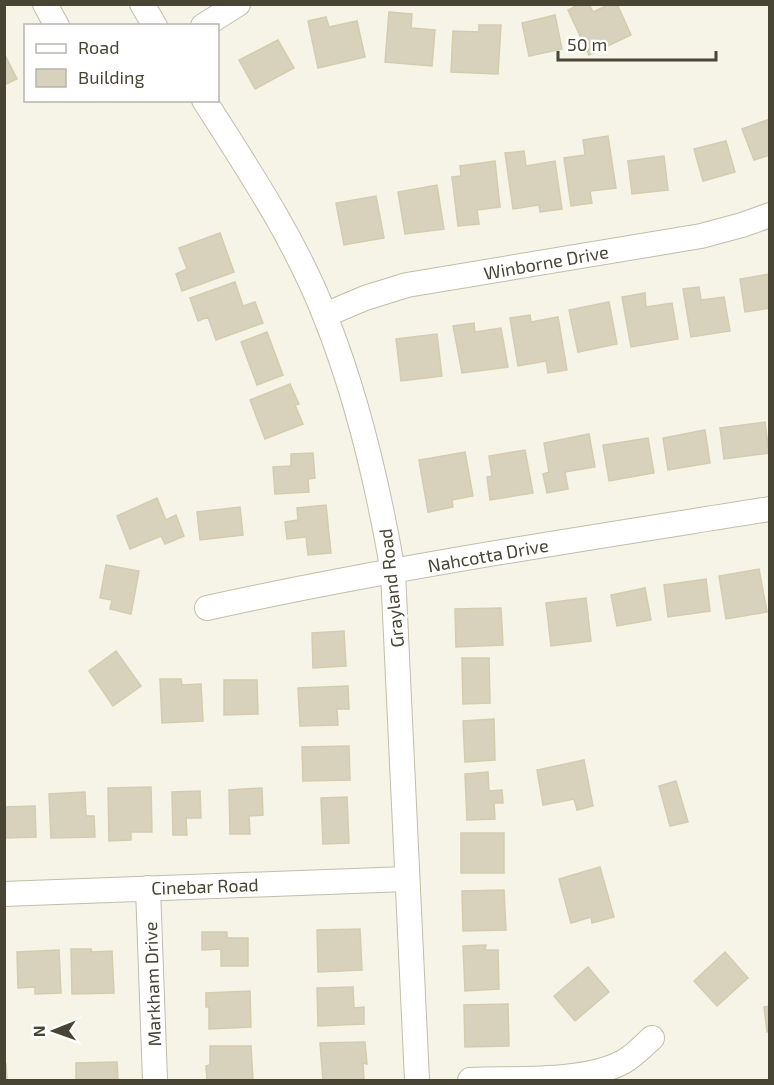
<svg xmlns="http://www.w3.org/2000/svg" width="774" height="1085" viewBox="0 0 774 1085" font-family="'Exo 2',sans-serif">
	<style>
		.building { fill: #d8d2bc; stroke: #d3ccae; stroke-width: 1.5 }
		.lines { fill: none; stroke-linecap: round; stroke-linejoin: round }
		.minor-casing { stroke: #c1bea9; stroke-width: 26 }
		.minor { stroke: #fff; stroke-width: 24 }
		.labels { text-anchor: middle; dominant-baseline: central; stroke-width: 6; stroke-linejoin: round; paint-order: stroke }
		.street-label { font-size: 18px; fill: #494535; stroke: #fff }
	</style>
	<rect width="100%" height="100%" fill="#f5f4e7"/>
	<path class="building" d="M580,4H589L593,12L610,4H617L631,35L589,55L568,10Z
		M389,12L412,14L411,28L435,30L432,66L385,62Z
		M555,15L562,49L529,56L522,23Z
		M326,17L329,27L357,21L365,57L318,68L308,21Z
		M479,25H501L498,74L451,72L453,31L479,32Z
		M278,40L294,68L255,89L239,60Z
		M4,53L17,79L4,85Z
		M770,119V155L754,160L742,129Z
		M608,136L616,188L590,191L592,203L571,206L564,158L585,155L583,140Z
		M726,141L735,172L703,181L694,149Z
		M524,151L526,166L555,161L562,209L540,212L539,205L513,209L505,153Z
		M664,156L668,190L632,194L628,161Z
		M495,161L500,207L477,210L479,224L458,226L452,177L461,176L460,166Z
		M437,185L444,229L405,234L398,192Z
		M376,196L384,238L344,245L336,203Z
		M220,233L234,272L182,291L176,274L187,269L179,248Z
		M770,274V308L745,312L740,279Z
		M235,282L243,306L255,302L263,323L216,340L208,317L198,321L190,298Z
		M699,287L701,300L724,297L730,331L691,337L683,289Z
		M645,293L646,307L672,303L678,339L631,347L622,297Z
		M609,302L617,344L578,352L569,310Z
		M530,315L531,322L558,317L567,370L548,373L546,361L518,366L510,318Z
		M474,323L475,332L501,328L508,367L462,373L453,326Z
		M267,332L283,375L257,385L241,342Z
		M437,334L442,376L401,381L396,339Z
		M290,384L299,404L295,405L303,424L265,439L250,400Z
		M765,422L769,453L724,459L720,428Z
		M705,430L710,463L668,470L663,438Z
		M589,434L595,467L565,472L568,489L547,493L543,474L549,472L544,443Z
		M648,438L654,473L609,481L603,445Z
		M525,450L533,493L490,500L487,477L492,476L489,456Z
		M465,452L473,496L452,500L453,507L428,512L419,460Z
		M313,453L315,478L308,479L309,492L275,494L273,467L291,466V454Z
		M157,498L166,520L176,515L184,536L165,544L161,536L130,549L117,516Z
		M326,505L331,553L308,555L306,537L287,539L285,522L298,520L297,508Z
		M240,507L243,535L200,540L197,512Z
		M106,565L139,571L131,614L110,609L112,600L100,598Z
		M759,569L767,612L726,619L719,576Z
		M706,579L710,611L668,617L664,585Z
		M645,588L651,620L617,626L611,595Z
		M586,598L591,641L551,646L546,603Z
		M501,608L503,645L456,647L455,609Z
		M344,631L346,666L313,668L312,633Z
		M116,651L141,686L113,706L89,671Z
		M462,658H489L490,703L463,704Z
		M160,679H181L182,685L201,684L203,721L162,723Z
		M224,680H257L258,714L224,715Z
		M348,686L349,709H337L338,725L300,726L298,688Z
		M494,719L495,760L465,762L463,721Z
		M349,746L350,780L303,781L302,747Z
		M584,760L593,806L577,810L574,799L543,805L537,770Z
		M488,772L489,791L502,790L503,803H494L495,819L467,820L465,774Z
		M676,781L688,822L670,826L659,786Z
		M151,787L152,832H131V840L109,841L108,788Z
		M262,788L263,815L249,816L250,834H230L229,790Z
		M200,791L201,818H186L187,835H173L172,792Z
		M85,792L86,816H94L95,837L51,838L49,794Z
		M347,797L349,843L323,844L321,798Z
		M35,806L36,837L4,838V807Z
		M461,833H504V873H461Z
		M600,867L614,917L592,923L591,917L571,923L559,879Z
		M504,890L506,930L463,931L462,891Z
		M360,929L362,970L318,972L317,930Z
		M202,932H227V938H248V966H221V949L202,950Z
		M486,945L485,950H498L499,989L465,991L463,946Z
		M71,949H91L92,952L112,951L114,993L72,994Z
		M59,950L61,993L35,994V987L18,988L17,952Z
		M725,952L748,978L717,1006L694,981Z
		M588,967L609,992L575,1021L554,996Z
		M353,987L354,1008L364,1007V1024L318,1026L317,988Z
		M250,991L251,1027L209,1029V1007H206V993Z
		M508,1004L509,1046L465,1047L464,1005Z
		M770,1006V1031L767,1032L764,1007Z
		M365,1042L367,1064L363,1063L364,1080H323L320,1043Z
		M210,1046H251L253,1080H207L206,1066L210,1065Z
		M117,1062L118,1080H76V1063Z
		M4,1064H6L7,1080H4Z"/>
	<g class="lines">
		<g class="minor-casing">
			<path id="minor" d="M45,4L57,26
				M142,4L155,26
				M203,26L238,4
				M204,100C248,169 295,239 325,316C358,398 378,485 393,572L417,1080
				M325,315L365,298L407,285L701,236L742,225L770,215
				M207,608C393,567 582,539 770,509
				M148,888L155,1080
				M4,894L406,879
				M470,1080C515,1078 584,1083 623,1062C634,1056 643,1046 652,1038"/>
		</g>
		<use href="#minor" class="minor"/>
	</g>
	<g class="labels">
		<g class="street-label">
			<text transform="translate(546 262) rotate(-10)">Winborne Drive</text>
			<text transform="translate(488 555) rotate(-10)">Nahcotta Drive</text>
			<text transform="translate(391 588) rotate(-96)">Grayland Road</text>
			<text transform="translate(205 886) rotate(-2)">Cinebar Road</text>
			<text transform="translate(152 984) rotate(-92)">Markham Drive</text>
		</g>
	</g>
	<rect width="774" height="1085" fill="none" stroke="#494535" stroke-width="12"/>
	<rect x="24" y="24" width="195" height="78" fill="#ffffff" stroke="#b6b5ae" stroke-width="1.5"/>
	<rect x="36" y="44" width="30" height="9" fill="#ffffff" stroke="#b6b5ae" stroke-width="1.5"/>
	<text x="78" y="54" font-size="18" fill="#494535">Road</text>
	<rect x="36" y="69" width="30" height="18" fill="#d8d2bc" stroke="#b6b5ae" stroke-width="1.5"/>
	<text x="78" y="84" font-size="18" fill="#494535">Building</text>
	<g transform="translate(54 1031) rotate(269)" stroke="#ffffff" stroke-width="4.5" paint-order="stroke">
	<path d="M0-4.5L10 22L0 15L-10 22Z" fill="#494535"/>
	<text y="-9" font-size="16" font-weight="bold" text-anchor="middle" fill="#494535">N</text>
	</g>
	<path d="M558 51v9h158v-9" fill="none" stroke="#494535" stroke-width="3"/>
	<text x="567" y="51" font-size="18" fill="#494535" stroke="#ffffff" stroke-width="4.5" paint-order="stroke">50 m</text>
</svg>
